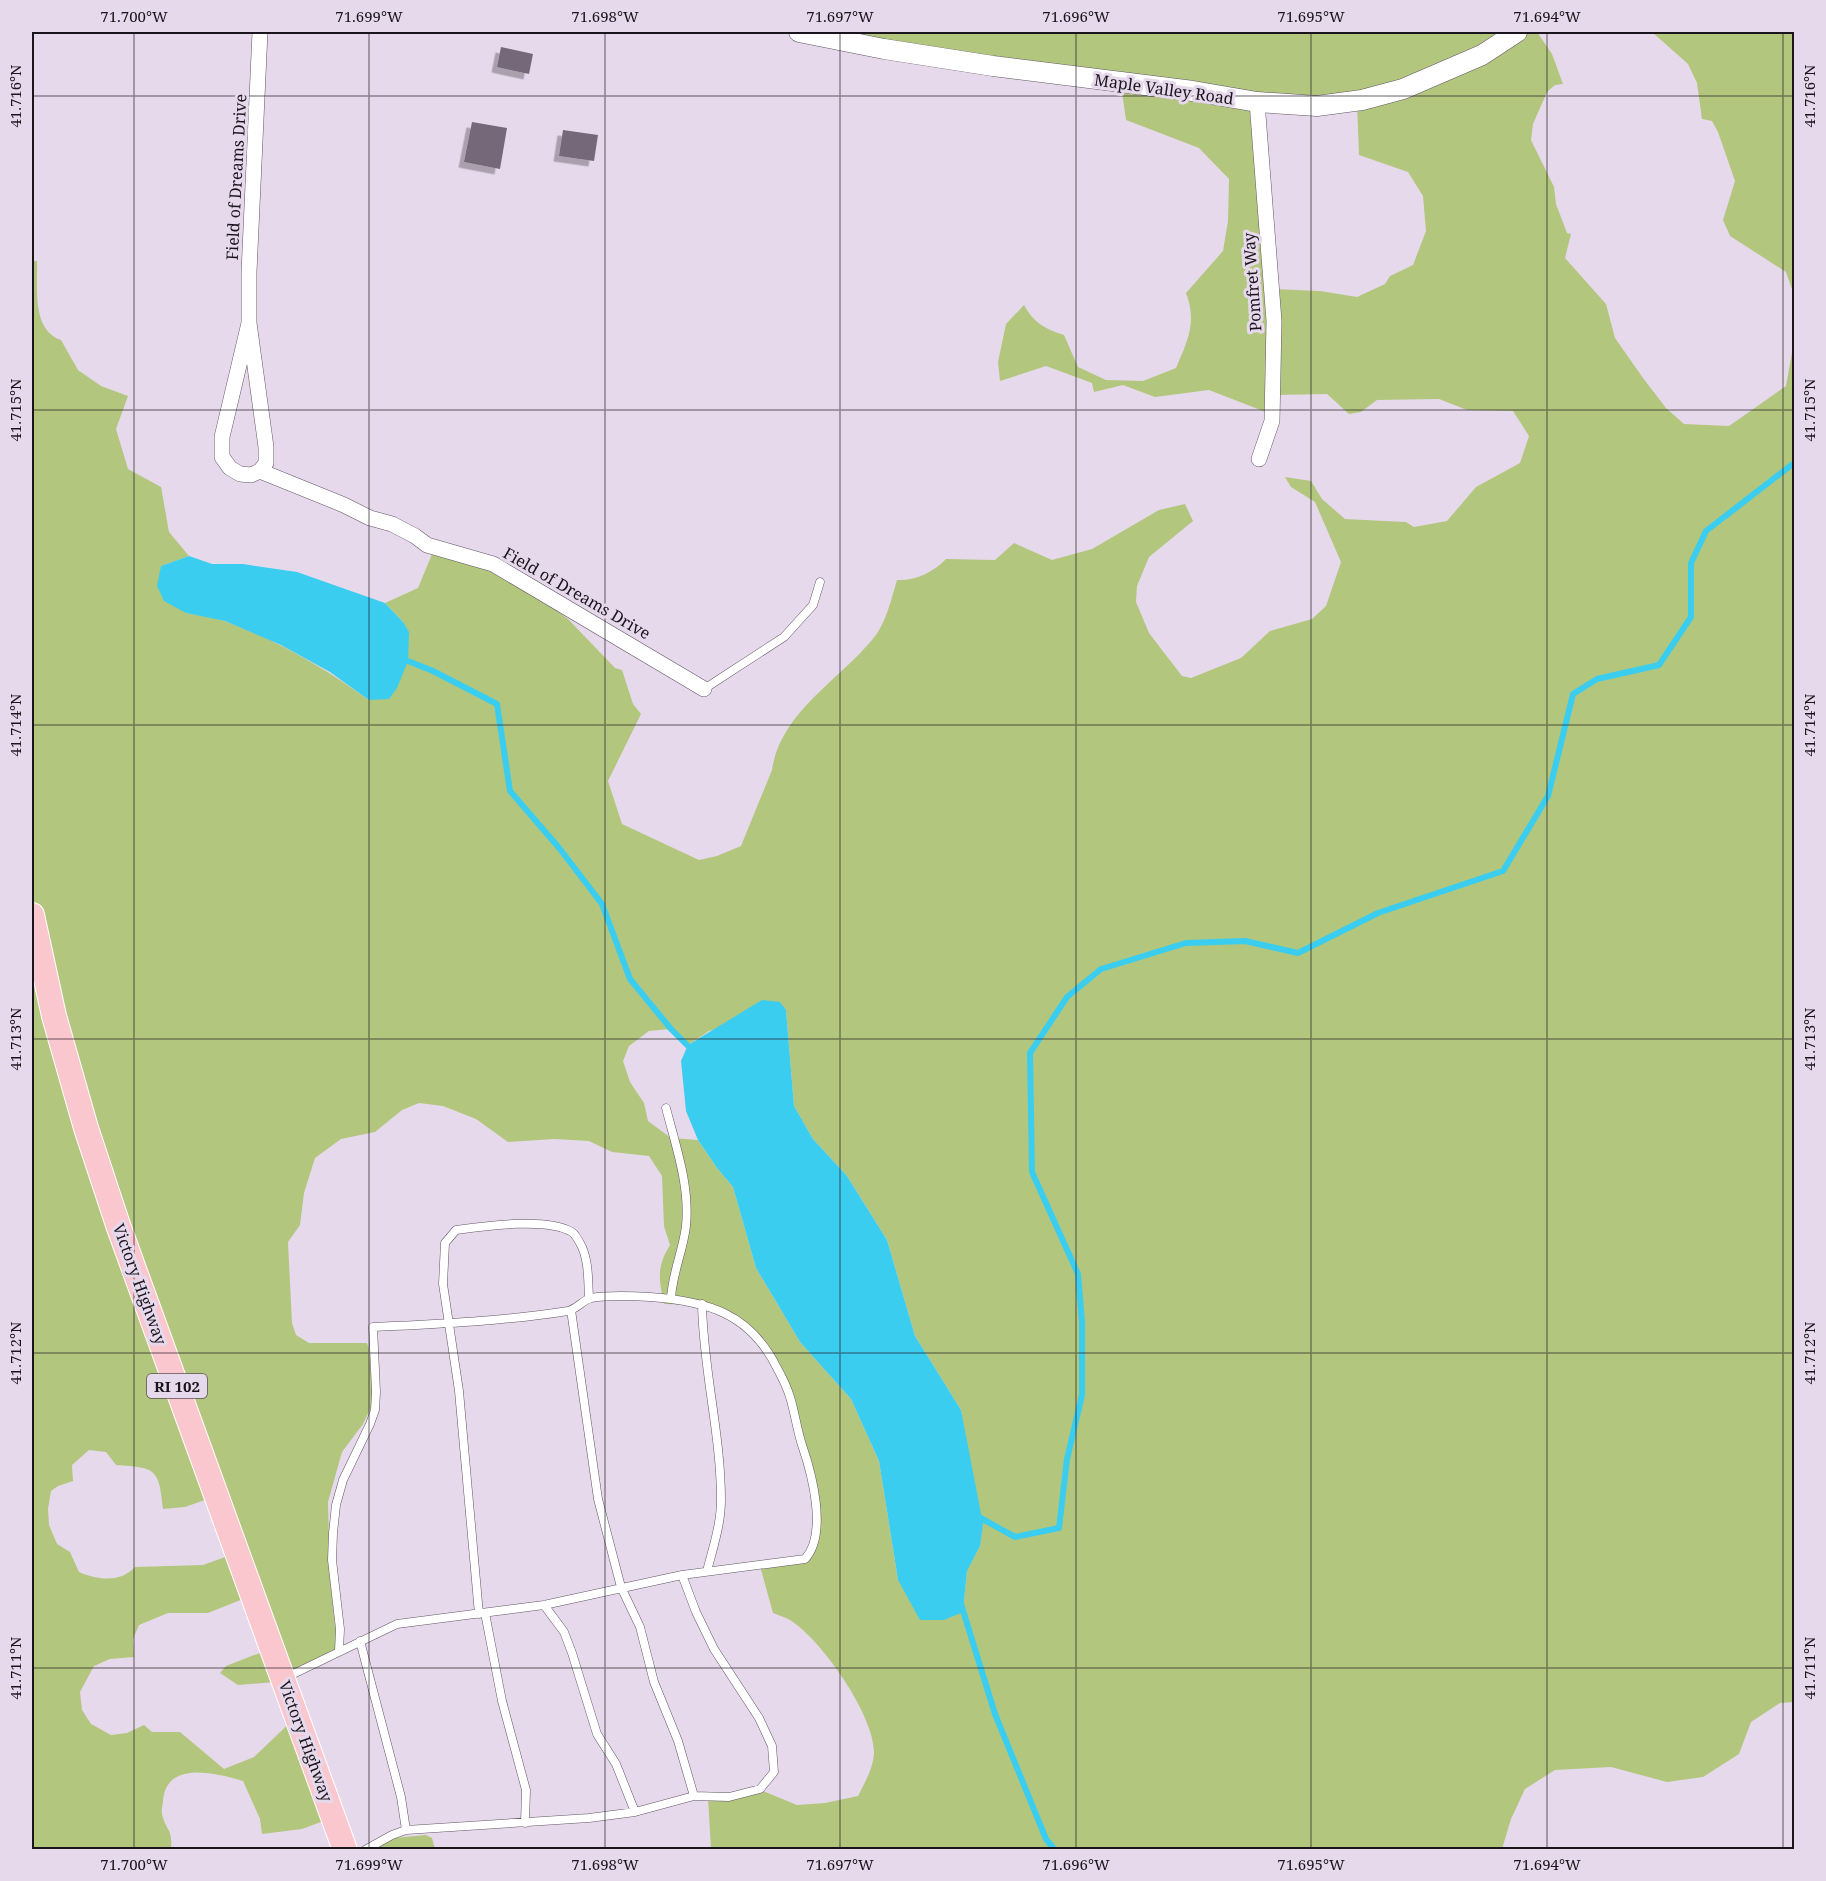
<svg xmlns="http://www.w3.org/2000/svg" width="1826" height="1881" viewBox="0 0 1826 1881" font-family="'Noto Serif',serif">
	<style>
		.green { fill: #b2c77d; fill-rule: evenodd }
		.water { fill: #3bcdf0 }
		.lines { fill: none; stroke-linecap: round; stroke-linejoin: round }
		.stream { stroke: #3bcdf0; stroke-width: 6 }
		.building { fill: #756879; filter: url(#shadow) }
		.service-casing { stroke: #625565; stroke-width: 9 }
		.minor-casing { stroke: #625565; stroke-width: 16 }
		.tertiary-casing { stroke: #625565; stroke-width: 21 }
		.primary-casing { stroke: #fff; stroke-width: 26 }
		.service { stroke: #fff; stroke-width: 8 }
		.minor { stroke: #fff; stroke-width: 15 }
		.tertiary { stroke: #fff; stroke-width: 20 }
		.primary { stroke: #fac7cf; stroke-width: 24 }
		.ticks { fill: none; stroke: #1a151c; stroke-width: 1.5; stroke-opacity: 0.45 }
		.labels { text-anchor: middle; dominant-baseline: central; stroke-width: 6; stroke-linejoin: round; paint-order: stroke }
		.shield { fill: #e7d9ec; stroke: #58505a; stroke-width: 1.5 }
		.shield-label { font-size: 15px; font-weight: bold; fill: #1a151c }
		.street-label { font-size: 16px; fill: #1a151c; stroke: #e7d9ec }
		.neatline { fill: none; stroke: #1a151c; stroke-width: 2 }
		.ticks-label { font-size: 15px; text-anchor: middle; fill: #1a151c }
	</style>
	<defs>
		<filter id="shadow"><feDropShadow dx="-5.5" dy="5.5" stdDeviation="0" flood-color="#0004"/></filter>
	</defs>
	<rect width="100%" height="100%" fill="#e7d9ec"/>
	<path class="green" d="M812,32H1537L1552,54L1563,84L1555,85L1547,92L1533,124L1531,140L1554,187L1556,204L1567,233L1571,234L1565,258L1606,304L1615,338L1643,378L1666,408L1684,424L1729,426L1786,386L1794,341V1702L1780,1703L1751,1722L1739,1754L1703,1777L1667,1782L1611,1767L1555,1770L1525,1789L1511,1819L1502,1849H711L708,1798L763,1791L797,1805L825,1803L858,1796C865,1782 873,1769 874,1753C875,1716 821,1639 790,1620C785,1617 778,1615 773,1613L760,1566L800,1562L812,1553L819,1513L790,1392L749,1326L709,1305L664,1304C659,1279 656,1268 670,1245L664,1226L662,1176L649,1156L612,1152L589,1141L554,1139L508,1142L476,1119L443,1106L419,1103L402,1110L375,1132L341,1139L315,1158L304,1193L300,1225L288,1242L292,1323L296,1335L309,1343H367L369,1349L373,1403L363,1424L342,1452L328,1502L330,1579L335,1626L340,1647L288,1681L238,1685L220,1673L226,1666L275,1647L253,1595L208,1613H168L139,1625L133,1639L134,1657L110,1659L94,1666L80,1692L82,1710L91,1724L111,1735L127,1733L144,1725L152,1732H180L224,1769L254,1757L299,1714L329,1819L302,1829L262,1834L260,1819L243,1781C216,1773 166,1760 163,1801C163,1805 161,1810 162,1814C166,1831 173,1829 171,1849L32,1850V261H37C38,286 31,330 61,340L78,370L101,386L128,396L116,429L128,469L161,487L169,532L189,556L161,566L186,613C200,616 214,617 227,622C279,641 324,668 369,700L403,622L385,603L418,588L435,547L504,571L568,619L615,668L622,670L633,704L641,714L608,781L622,824L699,860L717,856L741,846L772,770C780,713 838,681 872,640C886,624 891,600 897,580C915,581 934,572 946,559L995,560L1014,543L1052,560L1092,549L1159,510L1185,504L1193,521L1149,557L1137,586L1136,602L1149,633L1182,676L1191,678L1241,658L1270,631L1312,619L1326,606L1341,562L1315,502L1291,487L1285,477L1311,481L1322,499L1345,519L1406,522L1414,527L1447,521L1476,487L1520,463L1529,436L1513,411L1467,410L1439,399L1377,400L1361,412L1349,414L1327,394L1276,395L1273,415L1209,390L1155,397L1123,385L1094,392L1092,383L1046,366L1000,381L998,362L1006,324L1024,305C1034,323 1045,329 1064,335L1078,367L1106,380L1143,381L1176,368C1188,340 1197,322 1186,293L1223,251L1228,221L1229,179L1199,148L1126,120L1121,85ZM1260,102L1357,103L1359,155L1408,172L1423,196L1426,231L1413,265L1390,276L1385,284L1357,297L1320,291L1273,289ZM786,1010L794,1106L813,1139L847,1176L887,1240L915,1336L961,1410L980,1546L967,1570L963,1612L898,1580L879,1461L851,1399L800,1342L756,1268L733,1187L717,1168L698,1140L671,1138L648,1121L644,1103L630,1082L623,1061L629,1046L649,1031L671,1029L688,1045L709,1031ZM89,1450L106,1452L116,1465C155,1468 159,1467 163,1509L185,1507L219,1495L239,1552L203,1565L135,1567C120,1583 98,1580 79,1572L70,1552L57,1544L49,1525L48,1509L51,1491L58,1486L73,1481L72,1465Z
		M1652,32H1794V295L1786,272L1730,236L1723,220L1735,181L1718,132L1712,121L1702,119L1697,83L1688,64Z
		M426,1835L432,1838L435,1849L369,1850L394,1838Z"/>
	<path class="water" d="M189,556L212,564H243L297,572L385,603L403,622L409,632L408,661L397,688L389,699L369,700L330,672L281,645L225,621L186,613L164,601L157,586L161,566Z
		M762,1000L780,1002L786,1010L794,1106L813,1139L847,1176L887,1240L915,1336L961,1410L983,1524L980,1546L967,1571L963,1612L944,1620H920L898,1580L879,1461L851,1399L800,1342L756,1268L733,1187L717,1168L698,1140L686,1111L681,1061L688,1045Z"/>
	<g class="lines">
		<path class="stream" d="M408,661L433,671L497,704L510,791L560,849L602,904L630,979L671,1029L693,1051
			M977,1516L1015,1537L1059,1528L1067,1459L1082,1395V1322L1078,1274L1032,1172L1030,1053L1067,997L1101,969L1186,943L1245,941L1298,953L1378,913L1503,871L1548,796L1573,694L1597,679L1659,665L1691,617V563L1706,531L1794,463
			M961,1604L995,1714L1046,1839L1055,1850"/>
	</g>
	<path class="building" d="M501,47L533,54L529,74L497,67Z
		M472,122L507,128L500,169L464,162Z
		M563,130L598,135L594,161L559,156Z"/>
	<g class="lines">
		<g class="service-casing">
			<path id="service" d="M704,689L784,637L813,605L820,582
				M666,1108C676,1147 690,1186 686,1226C683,1251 672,1274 671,1299
				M702,1304C703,1369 721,1434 721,1500C721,1524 713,1548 707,1571
				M571,1310L598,1499L621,1587L640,1627L654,1682L678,1741L694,1796
				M544,1605L564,1632L572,1653L597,1734L616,1764L635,1812
				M485,1613L502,1701L526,1790L525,1823
				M479,1614L459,1391L443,1284L445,1243L456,1230C485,1226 547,1217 572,1232C576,1235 580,1243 582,1247C589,1263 588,1282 589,1298
				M360,1641L401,1797L406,1830
				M339,1651L340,1629L332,1560L333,1533L336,1505L343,1480L370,1424L375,1410L376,1392L373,1327C437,1324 505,1321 568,1311C577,1309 583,1300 591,1298C610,1295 632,1296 650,1297C707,1301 750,1313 777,1368C782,1377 787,1387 790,1397C795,1413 797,1430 802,1445C812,1474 828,1534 805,1559L682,1575L696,1612L714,1649L759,1718L772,1746L774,1772L760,1789L729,1797L694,1796L635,1812L589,1818L406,1830L392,1835L365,1850
				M285,1678L397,1624L544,1605L682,1575"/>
		</g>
		<g class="minor-casing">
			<path id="minor" d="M1257,102L1274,321L1272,421L1259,459
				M249,323L266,447V463L260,471L344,505L370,518L392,524L415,536L427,545L493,564L704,689
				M260,471L251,475L240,474L230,468L222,457V437L249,323V272L260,32"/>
		</g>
		<g class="tertiary-casing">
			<path id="tertiary" d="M799,32L884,49L993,66L1193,91L1257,102L1317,106L1362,100L1403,89L1482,55L1517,32"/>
		</g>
		<g class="primary-casing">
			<path id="primary" d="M32,915L54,1016L86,1128L118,1225L345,1850"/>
		</g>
		<use href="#service" class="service"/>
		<use href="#minor" class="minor"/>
		<use href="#tertiary" class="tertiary"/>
		<use href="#primary" class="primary"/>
	</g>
	<path class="ticks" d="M134,32V1850M369,32V1850M605,32V1850M840,32V1850M1076,32V1850M1311,32V1850M1547,32V1850M1783,32V1850M32,96H1794M32,410H1794M32,725H1794M32,1039H1794M32,1353H1794M32,1668H1794"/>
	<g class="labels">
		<rect class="shield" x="147" y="1374" width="60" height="24" rx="4.5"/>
		<g class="shield-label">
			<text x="177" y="1386">RI 102</text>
		</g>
		<g class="street-label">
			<text transform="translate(1164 89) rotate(8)">Maple Valley Road</text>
			<text transform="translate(236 177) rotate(-87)">Field of Dreams Drive</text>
			<text transform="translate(1252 282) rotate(-94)">Pomfret Way</text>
			<text transform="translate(577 593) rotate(30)">Field of Dreams Drive</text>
			<text transform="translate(140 1284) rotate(70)">Victory Highway</text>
			<text transform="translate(306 1741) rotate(70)">Victory Highway</text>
		</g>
	</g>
	<rect width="1826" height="1881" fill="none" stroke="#e7d9ec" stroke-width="66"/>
	<rect x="33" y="33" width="1760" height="1815" class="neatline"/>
	<g class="ticks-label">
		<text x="134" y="22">71.700°W</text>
		<text x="369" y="22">71.699°W</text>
		<text x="605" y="22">71.698°W</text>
		<text x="840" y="22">71.697°W</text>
		<text x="1076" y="22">71.696°W</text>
		<text x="1311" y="22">71.695°W</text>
		<text x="1547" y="22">71.694°W</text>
		<text transform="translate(16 96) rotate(-90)" y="5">41.716°N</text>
		<text transform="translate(1810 96) rotate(-90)" y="5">41.716°N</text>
		<text transform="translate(16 410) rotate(-90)" y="5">41.715°N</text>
		<text transform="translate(1810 410) rotate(-90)" y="5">41.715°N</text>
		<text transform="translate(16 725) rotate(-90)" y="5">41.714°N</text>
		<text transform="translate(1810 725) rotate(-90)" y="5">41.714°N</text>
		<text transform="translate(16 1039) rotate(-90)" y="5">41.713°N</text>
		<text transform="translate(1810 1039) rotate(-90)" y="5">41.713°N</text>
		<text transform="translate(16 1353) rotate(-90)" y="5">41.712°N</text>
		<text transform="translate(1810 1353) rotate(-90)" y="5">41.712°N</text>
		<text transform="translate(16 1668) rotate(-90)" y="5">41.711°N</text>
		<text transform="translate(1810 1668) rotate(-90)" y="5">41.711°N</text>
		<text x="134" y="1870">71.700°W</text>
		<text x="369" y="1870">71.699°W</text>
		<text x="605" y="1870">71.698°W</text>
		<text x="840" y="1870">71.697°W</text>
		<text x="1076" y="1870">71.696°W</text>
		<text x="1311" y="1870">71.695°W</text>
		<text x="1547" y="1870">71.694°W</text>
	</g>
</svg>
